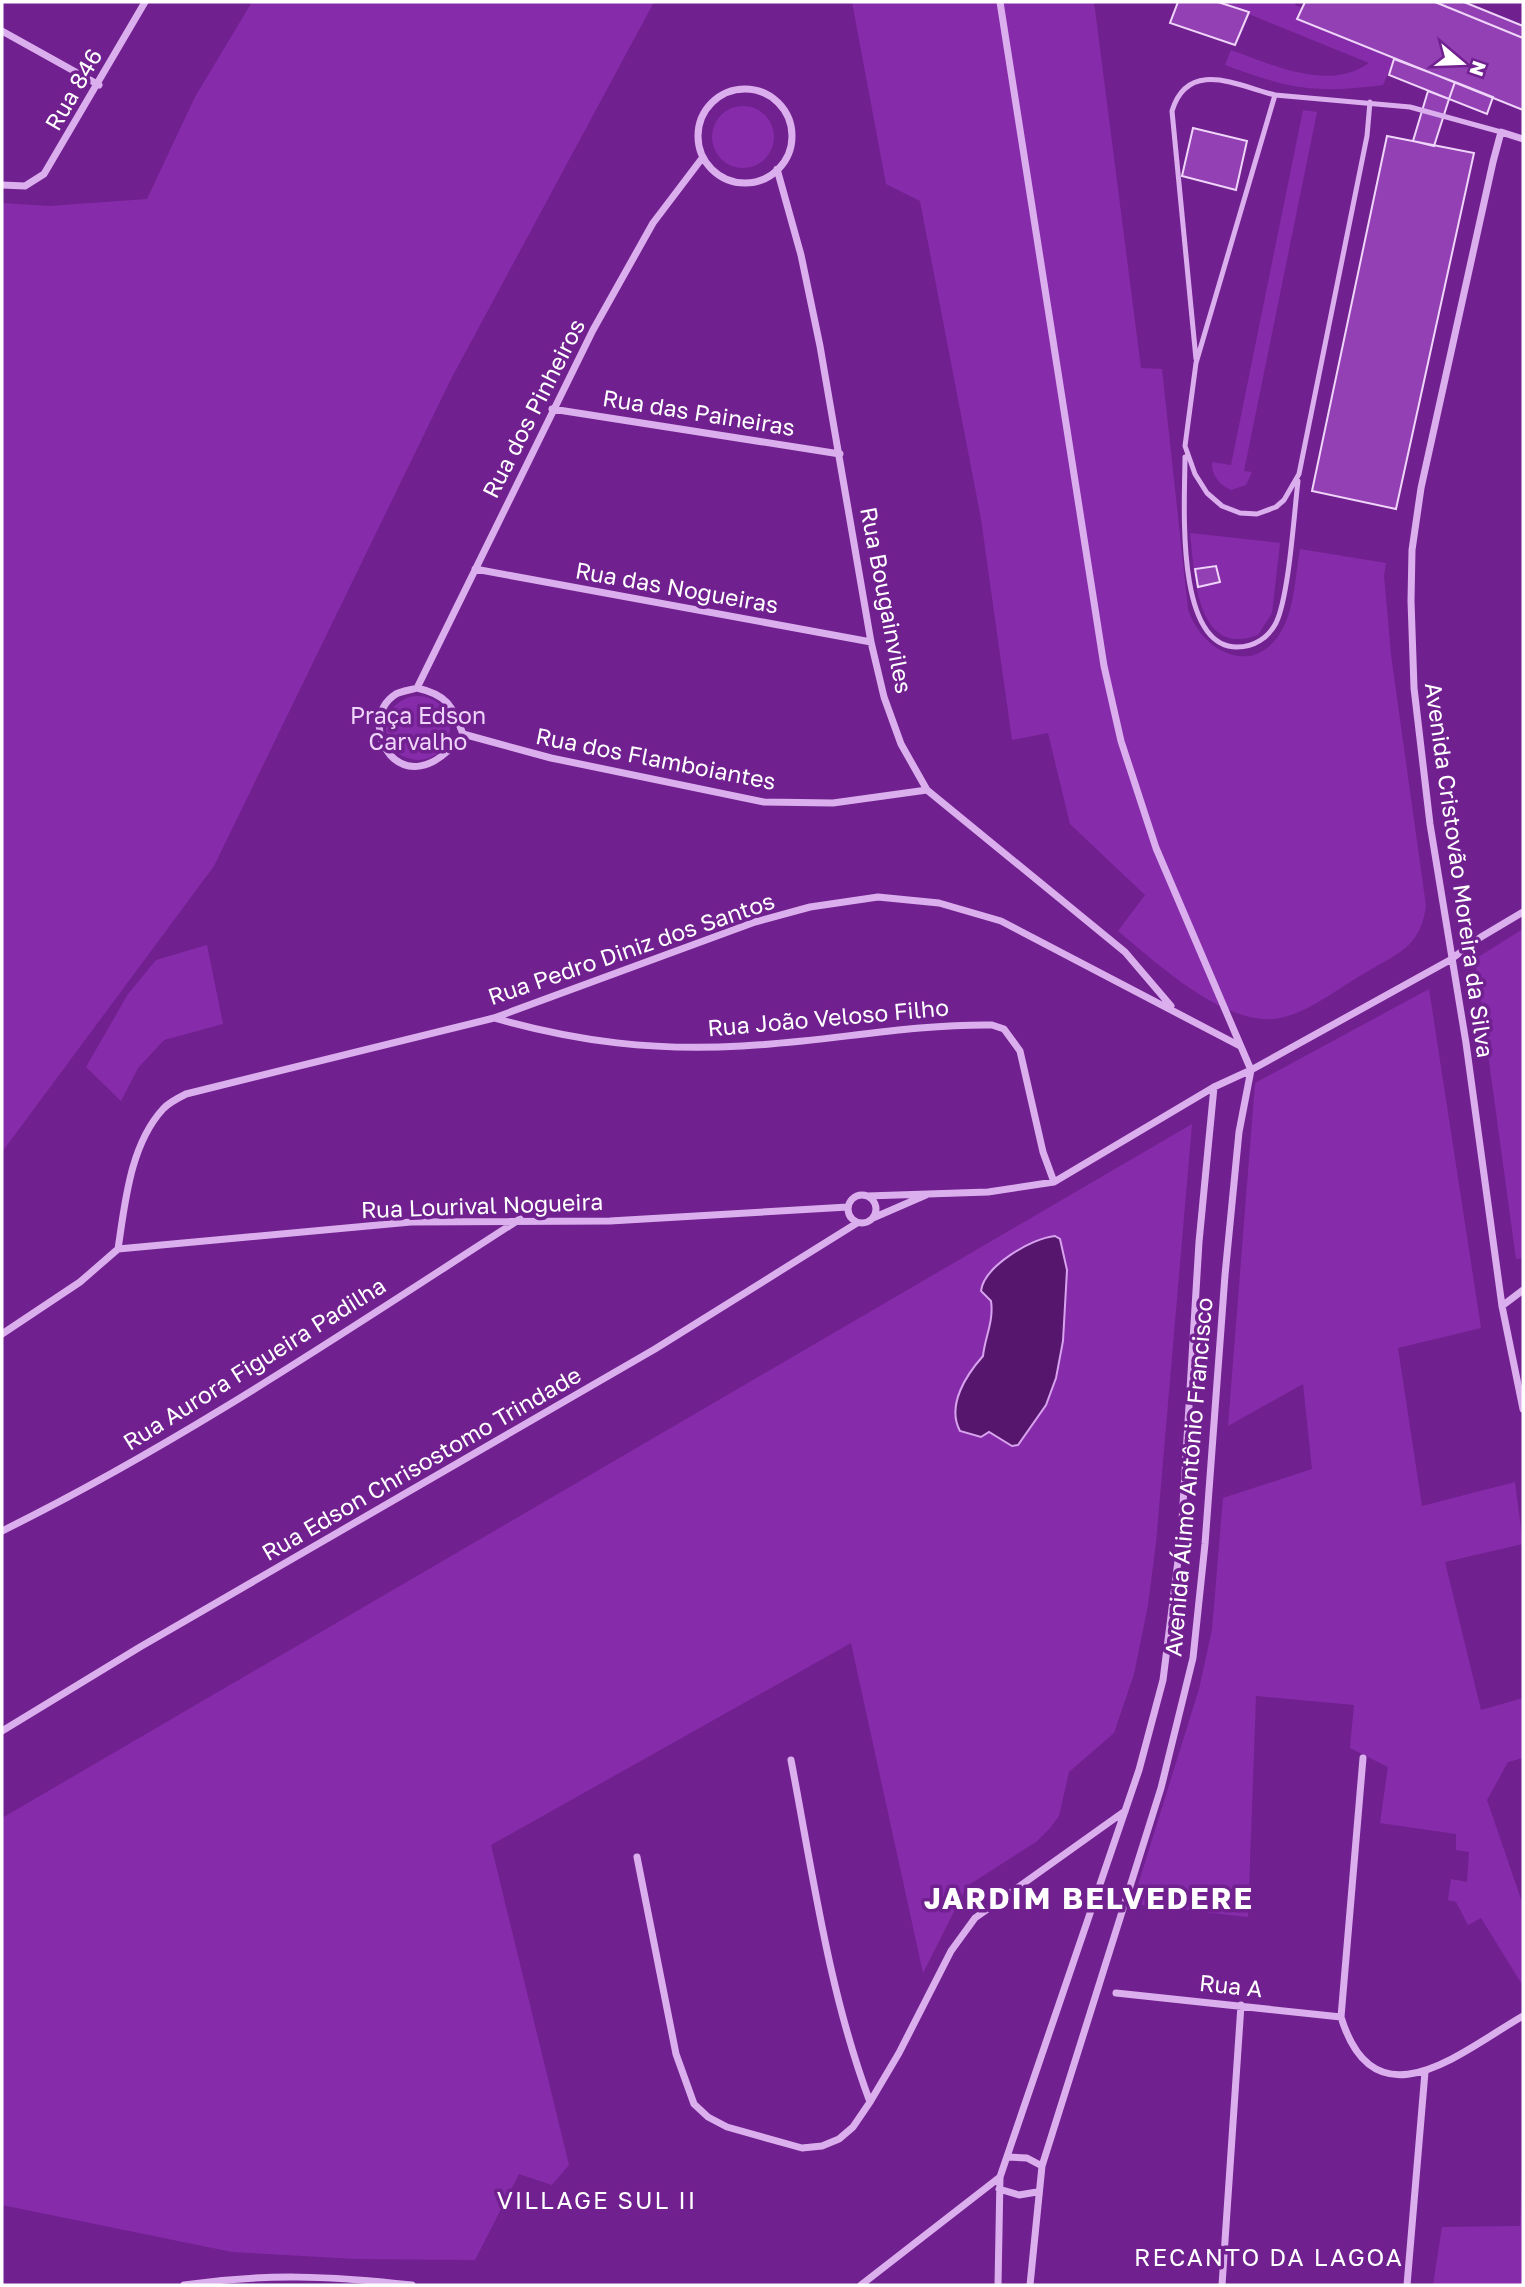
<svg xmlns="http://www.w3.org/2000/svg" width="1525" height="2287" viewBox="0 0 1525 2287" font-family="'Golos Text',sans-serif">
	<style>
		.green { fill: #862caa }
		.water { fill: #57166e; stroke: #d8a3ee; stroke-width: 2 }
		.building { fill: #9340b4; stroke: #efd5f9; stroke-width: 2 }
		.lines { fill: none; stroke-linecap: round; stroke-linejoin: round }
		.service { stroke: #dbafed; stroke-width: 5 }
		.minor { stroke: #dbafed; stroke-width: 7 }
		.labels { text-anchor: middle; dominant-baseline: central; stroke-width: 7; stroke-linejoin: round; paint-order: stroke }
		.street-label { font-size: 23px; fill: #fff; stroke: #71208f }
		.park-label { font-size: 23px; fill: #efd5f9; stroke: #71208f }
		.neighbourhood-label { font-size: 24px; letter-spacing: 2px; fill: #fff; stroke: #71208f }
		.district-label { font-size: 30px; font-weight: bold; letter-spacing: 2px; fill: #fff; stroke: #71208f }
	</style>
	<rect width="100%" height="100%" fill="#71208f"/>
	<path class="green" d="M252,2H654L451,379L214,866L2,1152V203L49,206L147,199L195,97Z
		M852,2H1094L1141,368L1162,369L1188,609C1200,649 1250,678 1279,635C1295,612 1295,575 1300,549L1386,563L1384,575L1391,655L1426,906C1420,948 1398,953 1365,973C1340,987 1312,1010 1284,1017C1230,1032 1158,964 1118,931L1145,895L1070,824L1048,733L1012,740L981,519L920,201L886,184Z
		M1219,2H1296L1295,5L1302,8L1298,19L1394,59L1383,85C1314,94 1290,89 1225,65L1231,50C1273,65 1328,92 1369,63Z
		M712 137a31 31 0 1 1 62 0a31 31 0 1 1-62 0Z
		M1303,110L1317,112L1244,471L1252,472L1246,485L1231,490C1220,485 1211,475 1212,462L1231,465Z
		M1190,533L1280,543L1272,613L1258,635C1195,659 1195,572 1190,533Z
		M386 728a32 32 0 1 1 64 0a32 32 0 1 1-64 0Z
		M1523,929V1258L1516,1259L1475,959Z
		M207,945L223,1024L164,1040L138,1068L121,1101L86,1067L128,994L156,960Z
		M1429,989L1481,1328L1398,1348L1422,1506L1515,1482L1523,1544L1445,1562L1481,1710L1523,1698V1758L1508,1762L1487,1800L1523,1905V1986L1481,1918L1468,1925L1456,1902L1448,1900L1451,1879L1467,1882L1469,1852L1456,1850V1834L1380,1823L1388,1767L1350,1748L1354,1705L1256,1696L1248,1917L1132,1904L1199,1689L1212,1630L1223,1498L1312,1469L1303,1384L1228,1426L1255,1083Z
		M1192,1124L1156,1543L1148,1605L1134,1674L1114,1733L1069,1772L1059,1816L1050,1828L1036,1842L967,1886L923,1973L851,1643L491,1845L569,2165L552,2185L519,2174L475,2260L356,2259L232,2252L2,2205V1818Z
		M1523,2138V2285H1433L1442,2227L1520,2226Z"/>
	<path class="water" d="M1055,1236L1060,1239L1067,1270L1063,1341L1056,1378L1046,1405L1018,1445L1012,1446L989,1432L981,1437L960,1431C946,1405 967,1374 983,1356C985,1337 994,1321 991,1301L981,1291C984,1266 1032,1238 1055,1236Z"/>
	<path class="building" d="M1178,2H1218L1249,12L1235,45L1170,23Z
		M1305,2H1435L1523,38V110L1297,19Z
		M1435,2H1464L1523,26V38Z
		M1394,59L1455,82L1449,99L1389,75Z
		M1455,82L1493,97L1487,114L1449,99Z
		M1428,91L1449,99L1434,146L1413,141Z
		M1193,128L1247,141L1236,190L1182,176Z
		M1387,136L1474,153L1396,509L1312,491Z
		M1216,566L1220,582L1198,587L1195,569Z"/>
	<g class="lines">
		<path class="service" d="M1370,102L1367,136L1299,474L1284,500L1276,507L1257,514L1240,513L1222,506L1207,493L1195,474L1185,446L1196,363L1275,95L1410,107L1501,132
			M1196,359L1172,111C1188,59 1236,85 1275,95
			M1185,457C1185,499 1174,647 1237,647C1254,647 1268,638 1276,623C1289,596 1294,514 1298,481"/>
		<path class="minor" d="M1000,2L1104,666L1121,741L1156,848L1251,1070
			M2,31L99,85
			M698 136a47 47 0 1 1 94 0a47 47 0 1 1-94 0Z
			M1523,139L1501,132L1493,162L1421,488L1412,550L1411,601L1414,688L1430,824L1466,1043L1502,1306L1523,1409
			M777,169L801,255L820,346L871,642L884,697L901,744L927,790L1125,952L1171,1006
			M2,185L25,186L44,174L145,2
			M552,409L840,454
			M475,569L871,642
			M417,688L593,330L653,223L703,157
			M417,688C448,695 452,706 463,734C402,815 352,722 396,694C402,691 411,690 417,688Z
			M463,734L551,758L764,802L833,803L927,790
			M494,1018C579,1042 654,1051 742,1046C825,1042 909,1024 992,1025L1004,1029L1020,1051L1043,1152L1054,1182
			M848 1209a14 14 0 1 1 28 0a14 14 0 1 1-28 0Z
			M867,1196L988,1192L1054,1182L1214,1087L1251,1070L1450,960L1481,937L1523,912
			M873,1218L926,1195
			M118,1249C125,1203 130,1145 163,1109C168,1103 178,1098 186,1094L494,1018L755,922L810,907L878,897L939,903L1001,921L1240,1046
			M118,1249L411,1222L610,1221L848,1207
			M1502,1306L1523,1290
			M2,1334L80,1282L118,1249
			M2,1531C181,1443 352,1327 520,1219
			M2,1731L140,1647L655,1349L857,1223
			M1363,1758L1341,2017C1375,2128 1462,2051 1523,2016
			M791,1760C813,1875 829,1993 870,2102
			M637,1857L676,2054L694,2104L708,2117L727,2127L802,2148L822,2146L839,2139L853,2127L870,2102L899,2053L951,1951L975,1918L1125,1811
			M1116,1993L1341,2017
			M1008,2157L1027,2158L1042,2166
			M999,2189L1019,2195L1037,2192
			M184,2285C265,2273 331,2276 412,2285
			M861,2285L1000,2177
			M998,2285L1000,2177L1139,1770L1163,1680L1181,1537L1199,1242L1214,1087
			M1030,2285L1042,2166L1161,1788L1193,1658L1205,1544L1225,1275L1239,1132L1251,1070
			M1222,2285L1241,2005
			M1407,2285L1425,2072"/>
	</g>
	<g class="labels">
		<g class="street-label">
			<text transform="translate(73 89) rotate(-60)">Rua 846</text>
			<text transform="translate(533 408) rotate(-63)">Rua dos Pinheiros</text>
			<text transform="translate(699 412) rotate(9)">Rua das Paineiras</text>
			<text transform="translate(677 587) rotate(10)">Rua das Nogueiras</text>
			<text transform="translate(887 600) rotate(79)">Rua Bougainviles</text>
			<text transform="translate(656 758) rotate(11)">Rua dos Flamboiantes</text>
			<text transform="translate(1460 870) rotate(82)">Avenida Cristovão Moreira da Silva</text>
			<text transform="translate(631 948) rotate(-19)">Rua Pedro Diniz dos Santos</text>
			<text transform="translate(828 1017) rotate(-5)">Rua João Veloso Filho</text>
			<text transform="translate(482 1205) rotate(-2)">Rua Lourival Nogueira</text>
			<text transform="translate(254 1363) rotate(-32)">Rua Aurora Figueira Padilha</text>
			<text transform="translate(421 1463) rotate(-30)">Rua Edson Chrisostomo Trindade</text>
			<text transform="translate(1188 1477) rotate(-85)">Avenida Álimo Antônio Francisco</text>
			<text transform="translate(1231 1985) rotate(6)">Rua A</text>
		</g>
		<g class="park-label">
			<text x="418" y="715">Praça Edson<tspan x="418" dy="26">Carvalho</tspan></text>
		</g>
		<g class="neighbourhood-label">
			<text x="597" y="2199">VILLAGE SUL II</text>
			<text x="1269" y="2256">RECANTO DA LAGOA</text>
		</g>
		<g class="district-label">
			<text x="1089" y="1898">JARDIM BELVEDERE</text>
		</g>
	</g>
	<rect width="1525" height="2287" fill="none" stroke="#ffffff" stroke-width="7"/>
	<g transform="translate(1462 63) rotate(109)" stroke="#71208f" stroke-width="5" paint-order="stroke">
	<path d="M0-5L12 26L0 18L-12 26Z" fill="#ffffff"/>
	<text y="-10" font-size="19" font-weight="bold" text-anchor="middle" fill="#ffffff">N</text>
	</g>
</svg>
